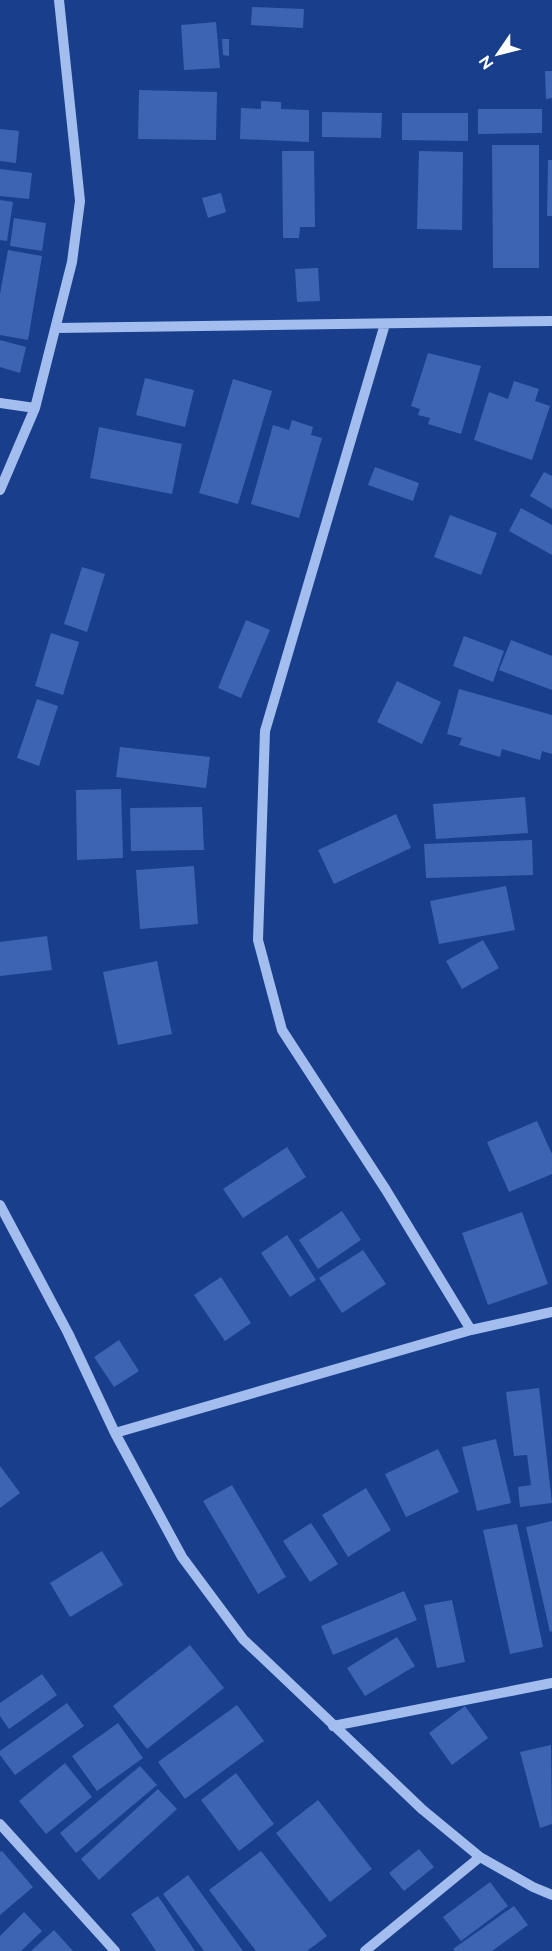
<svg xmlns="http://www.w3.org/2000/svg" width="552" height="1951" viewBox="0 0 552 1951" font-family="Raleway,sans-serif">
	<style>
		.building { fill: #3d64b3 }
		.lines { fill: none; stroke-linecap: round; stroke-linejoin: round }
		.minor { stroke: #a3bdee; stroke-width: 10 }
	</style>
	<rect width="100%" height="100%" fill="#183e8c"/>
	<path class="building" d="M252,7L304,9L303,28L251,25Z
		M216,22L220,68L184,70L181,25Z
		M222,39H229V56L223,55Z
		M545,71H552V98L546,99Z
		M139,90L217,92L216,140L138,139Z
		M261,101L281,102V109L309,110V142L240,139L241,108L261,109Z
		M478,109H542V133L478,134Z
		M322,112L382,113L381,138L322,137Z
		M402,113H468V141L402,140Z
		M0,129L19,131L16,163L0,161Z
		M492,145H539V268H493Z
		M282,151H314L315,227H300L299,238H283Z
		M419,151L463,152L462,230L417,229Z
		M548,160H552V216H547Z
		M0,169L32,173L29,199L0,196Z
		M221,193L226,212L208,218L202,198Z
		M0,200L13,202L7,241L0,240Z
		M14,218L46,223L42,251L10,246Z
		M8,250L42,256L28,340L0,335V294Z
		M318,268L320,301L297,302L295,269Z
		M0,340L26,347L20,373L0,367Z
		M428,353L481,366L461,434L428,424L430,418L418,415L420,409L411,406Z
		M145,378L194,390L185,427L136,415Z
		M233,379L272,391L238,504L199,493Z
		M514,381L539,389L535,401L550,406L532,460L474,440L489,392L508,399Z
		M292,420L313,427L311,435L322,438L299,518L251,504L273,425L289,430Z
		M99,427L182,444L172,494L90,478Z
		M375,467L419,483L413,501L368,485Z
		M544,472L552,476V509L530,496Z
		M521,508L552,525V555L509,531Z
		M450,515L497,533L481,575L434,557Z
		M82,567L105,574L87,632L64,624Z
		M246,620L270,630L241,698L218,688Z
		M51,633L79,642L63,695L35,686Z
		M464,636L504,651L493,682L453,666Z
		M511,640L552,656V690L499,670Z
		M397,681L441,702L422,744L377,722Z
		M459,689L552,715V754L542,751L540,760L502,749L500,757L459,745L462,738L447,734Z
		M37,699L58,706L39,766L17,758Z
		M120,747L210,757L206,788L116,777Z
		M121,789L123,858L77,860L76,790Z
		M525,797L528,833L436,839L433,804Z
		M202,807L204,850L131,851L130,808Z
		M396,814L411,848L334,884L318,850Z
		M532,840L533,875L426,878L424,844Z
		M194,866L198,924L140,929L136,870Z
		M506,886L515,930L439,944L430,901Z
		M47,936L52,970L0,976V942Z
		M483,940L499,968L462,989L446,961Z
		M157,961L172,1034L118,1045L103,972Z
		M537,1121L552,1154V1174L509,1192L487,1142Z
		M287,1147L306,1177L243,1218L223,1189Z
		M342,1211L361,1240L318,1269L299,1240Z
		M522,1212L548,1284L488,1305L462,1233Z
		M287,1235L316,1280L290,1297L261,1253Z
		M363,1250L386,1284L342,1313L319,1278Z
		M221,1277L251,1323L225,1341L194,1295Z
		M119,1340L139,1371L114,1387L94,1357Z
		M539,1388L552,1503L520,1507L518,1487L531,1485L527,1455L514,1456L506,1392Z
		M496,1439L511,1503L477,1511L462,1447Z
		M438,1449L459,1492L406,1517L385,1474Z
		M0,1466L20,1493L0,1508Z
		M232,1485L286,1577L258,1594L203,1501Z
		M366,1488L391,1530L348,1557L322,1515Z
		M552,1521V1631L550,1632L526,1527Z
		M311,1523L338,1564L310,1582L283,1541Z
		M517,1524L543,1647L510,1654L483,1530Z
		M102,1551L123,1585L70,1617L50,1583Z
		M404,1591L417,1620L333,1655L321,1626Z
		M452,1600L465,1662L437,1668L424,1605Z
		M397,1637L415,1666L365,1696L347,1668Z
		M190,1645L224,1688L147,1749L113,1706Z
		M42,1674L57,1695L9,1729L0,1716V1703Z
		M67,1703L84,1726L15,1775L0,1755V1751Z
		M237,1705L264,1741L185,1799L158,1762Z
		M465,1706L488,1738L452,1765L429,1733Z
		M118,1723L143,1758L97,1791L72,1756Z
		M551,1745L552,1824L540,1828L520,1752Z
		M65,1763L92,1797L46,1834L19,1801Z
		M140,1766L157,1785L76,1853L60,1833Z
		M236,1773L274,1824L239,1851L201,1800Z
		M158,1789L177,1809L99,1880L81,1859Z
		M318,1800L372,1869L330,1902L276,1833Z
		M419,1849L434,1867L404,1891L389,1873Z
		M2,1851L33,1887L0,1915V1852Z
		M261,1851L327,1936L307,1951H256L209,1890Z
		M188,1875L243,1951H204L163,1894Z
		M490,1882L508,1906L461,1941L443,1917Z
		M158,1896L195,1951H156L131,1914Z
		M514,1906L528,1925L492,1951H455L453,1949Z
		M24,1912L42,1931L21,1951H0V1936Z
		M54,1930L73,1951H31Z"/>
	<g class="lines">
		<path class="minor" d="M385,324L265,731L258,940L282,1030L386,1190L471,1330
			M56,328L552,321
			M0,403L35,408
			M0,490L35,408L72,262L80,201L59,0
			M0,1205L68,1333L115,1433L182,1557L243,1639L423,1810L480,1857L533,1887L552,1895
			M115,1433L471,1330L552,1312
			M333,1726L552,1683
			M0,1824L115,1951
			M365,1951L480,1857"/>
	</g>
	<g transform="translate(498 54) rotate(235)" stroke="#183e8c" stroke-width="4.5" paint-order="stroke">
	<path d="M0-4.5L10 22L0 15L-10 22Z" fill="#ffffff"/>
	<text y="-9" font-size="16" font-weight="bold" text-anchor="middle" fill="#ffffff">N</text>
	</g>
</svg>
